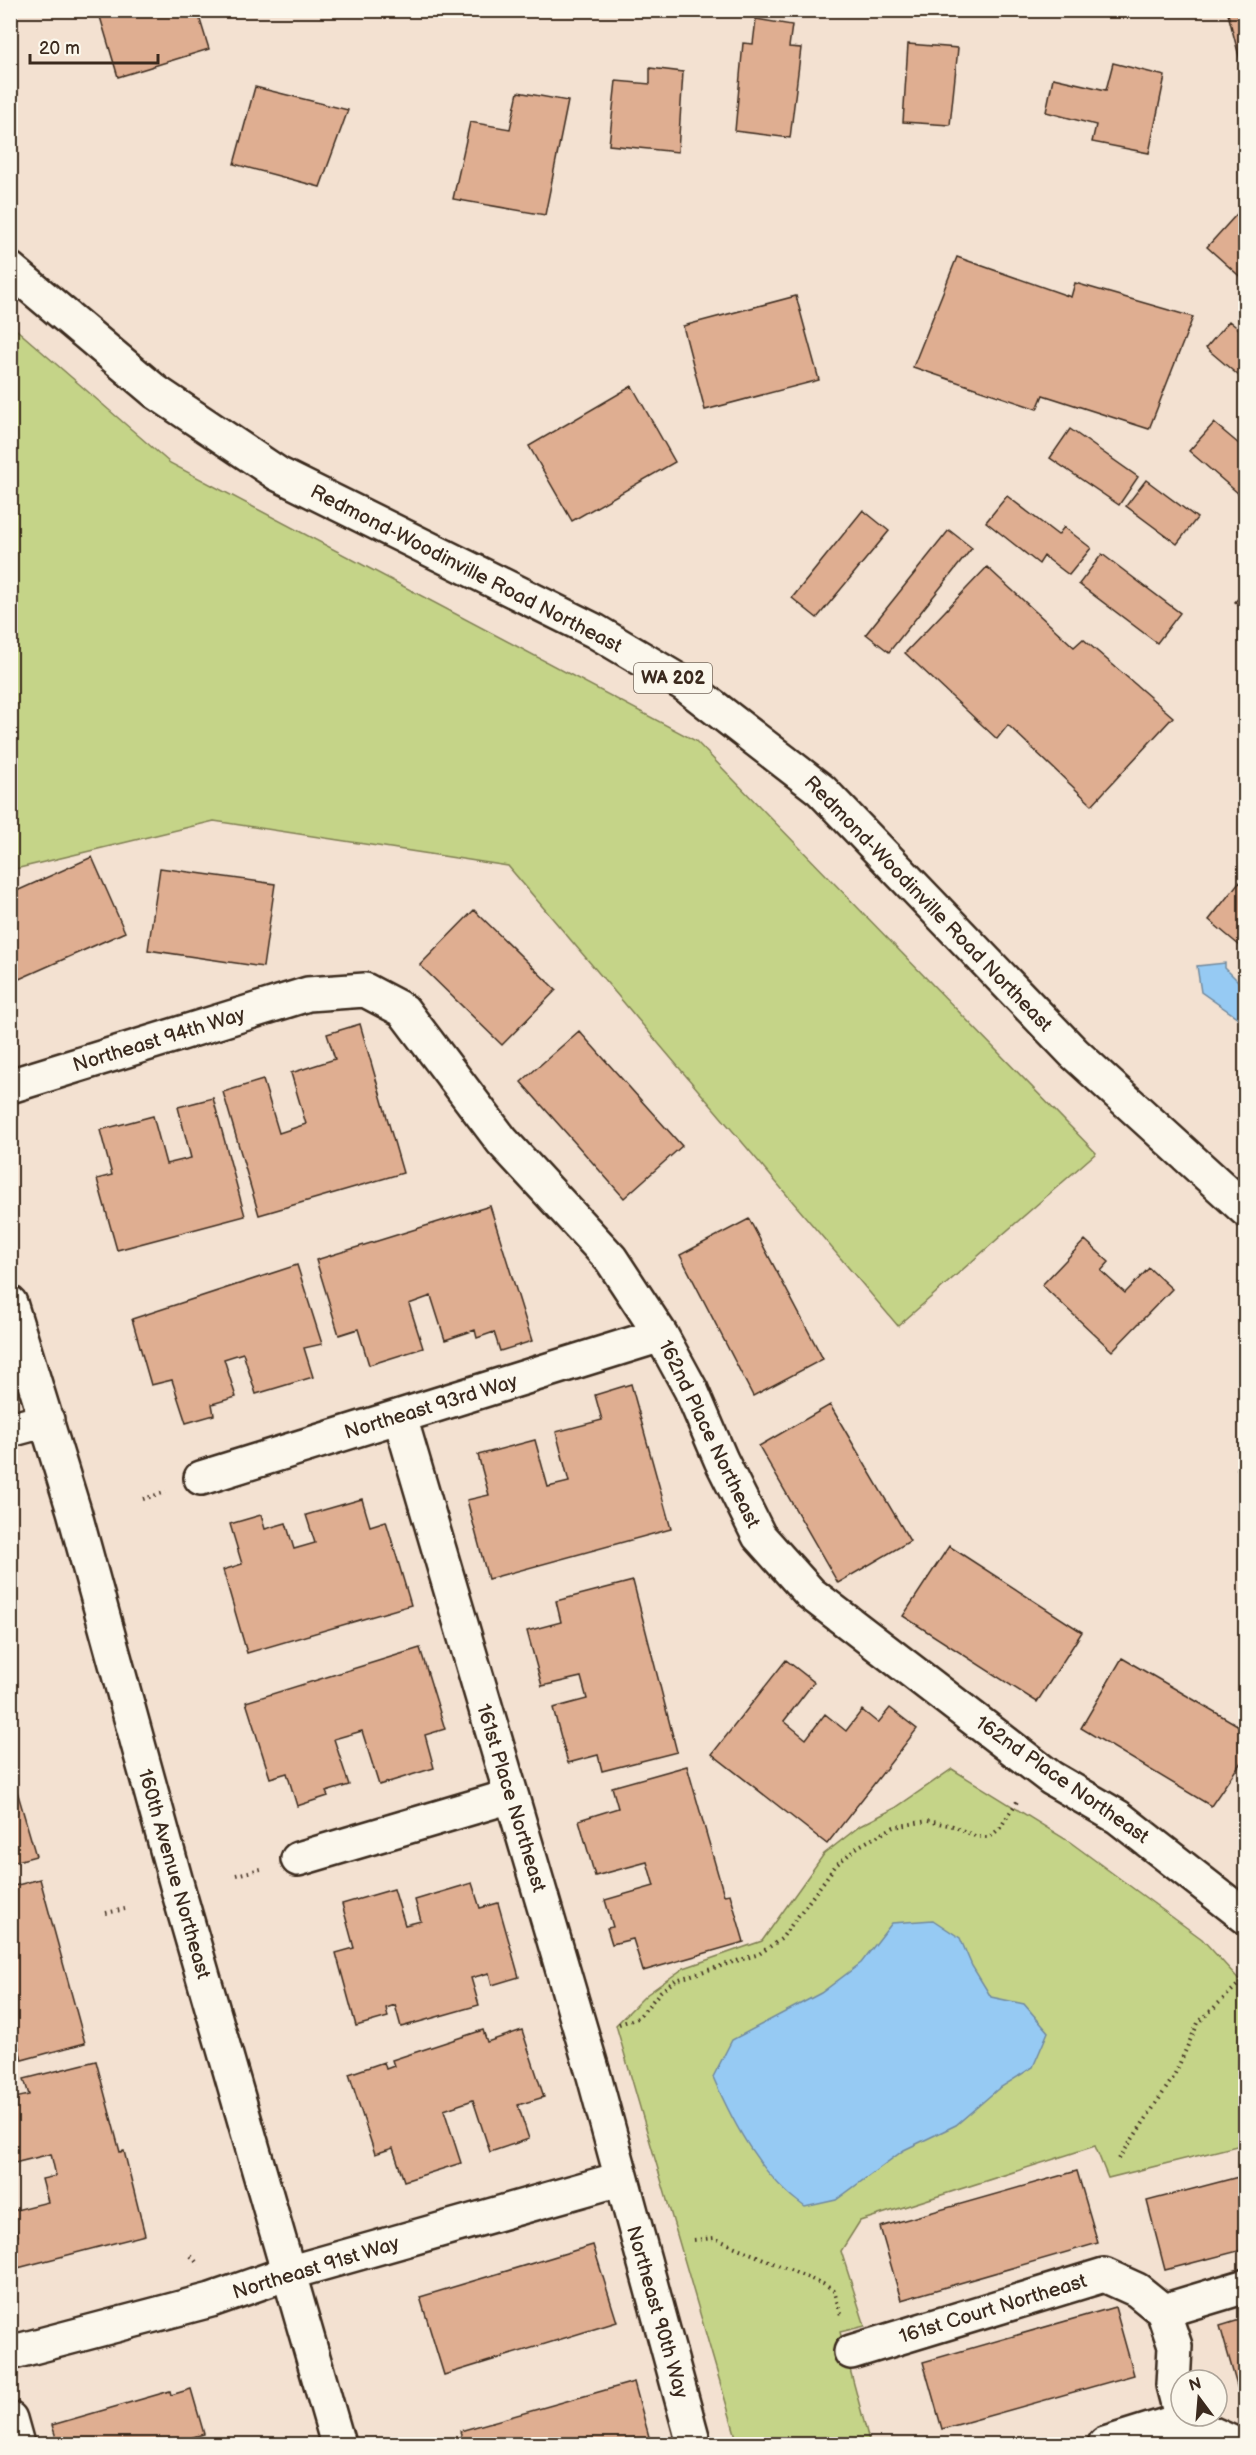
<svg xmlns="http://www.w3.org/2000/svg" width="1256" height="2455" viewBox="0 0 1256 2455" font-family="'Balsamiq Sans',sans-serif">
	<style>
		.green { fill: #c5d488; stroke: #807f53; stroke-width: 1.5 }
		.water { fill: #96caf3; stroke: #728a9e; stroke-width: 1.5 }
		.building { fill: #dfae91; stroke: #3b2a1e; stroke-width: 1.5 }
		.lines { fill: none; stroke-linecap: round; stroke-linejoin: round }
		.minor-casing { stroke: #3b2a1e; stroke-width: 38 }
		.major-casing { stroke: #3b2a1e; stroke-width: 38 }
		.path { stroke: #3b2a1e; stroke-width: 4; stroke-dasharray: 1.5 4.5; stroke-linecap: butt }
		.minor { stroke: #fbf7ec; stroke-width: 33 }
		.major { stroke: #fbf7ec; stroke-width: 33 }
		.labels { text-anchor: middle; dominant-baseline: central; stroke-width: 5; stroke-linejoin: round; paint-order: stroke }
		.shield { fill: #fbf7ec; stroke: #75685c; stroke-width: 1.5 }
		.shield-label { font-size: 18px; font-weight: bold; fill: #3b2a1e }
		.street-label { font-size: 20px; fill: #3b2a1e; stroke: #fbf7ec }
	</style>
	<rect width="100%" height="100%" fill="#f3e1d1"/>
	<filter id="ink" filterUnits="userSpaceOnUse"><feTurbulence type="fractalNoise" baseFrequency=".0167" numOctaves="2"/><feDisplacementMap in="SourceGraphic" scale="12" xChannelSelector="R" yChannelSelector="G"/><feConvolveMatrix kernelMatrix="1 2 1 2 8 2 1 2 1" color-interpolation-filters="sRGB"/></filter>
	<g filter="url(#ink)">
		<path class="green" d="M10,324L170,463L696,741L1096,1153L898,1326L508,866L214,821L11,870Z
			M952,1769L1070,1842L1202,1939L1245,1986V2144L1108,2178L1095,2146L860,2221L841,2251L865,2326L840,2332L870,2444H738L616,2025L646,1995L684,1968L762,1941L824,1854L860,1826L895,1808Z"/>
		<path class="water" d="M1225,963V968L1245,988V1020H1241L1201,992L1197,966Z
			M933,1920L960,1938L972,1966L991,1997L1024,2004L1048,2032L1033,2067L998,2089L956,2125L904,2150L836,2200L805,2207C761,2176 734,2125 713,2077L732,2040L821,1993L861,1963L892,1923Z"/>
		<path class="building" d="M98,10H197L209,49L118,77Z
			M1227,10H1246V83Z
			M756,19L792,25L789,47L801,48L790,138L735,131L743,43L753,44Z
			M908,44L958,48L950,125L903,122Z
			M1113,63L1165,76L1149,153L1092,142L1096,125L1046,112L1053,78L1106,90Z
			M650,68L683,72L678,152L609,145L616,81L650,84Z
			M255,87L348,110L320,187L234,164Z
			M518,92L568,101L545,215L453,199L470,122L510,129Z
			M1246,204V282L1207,247Z
			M957,257L1071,297L1075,283L1193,317L1149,429L1043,395L1037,409L913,367Z
			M796,296L819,380L705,410L683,326Z
			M1229,321L1246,335V382L1206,348Z
			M632,386L675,462L572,521L529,446Z
			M1214,423L1246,450V486L1239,494L1189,451Z
			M1070,429L1138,477L1119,505L1050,458Z
			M1146,480L1197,518L1177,544L1126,506Z
			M1007,496L1058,535L1064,527L1091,548L1069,575L1044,556L1039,564L986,522Z
			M863,510L889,531L817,618L792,598Z
			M949,530L972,548L889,652L866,634Z
			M1102,554L1180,613L1157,643L1079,584Z
			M987,567L1074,647L1083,639L1173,717L1092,805L1008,725L997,739L905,653Z
			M1246,590V610L1235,602Z
			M92,857L125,932L17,980L10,966V894Z
			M160,868L275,884L263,967L148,950Z
			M1239,882L1246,888V951L1209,920Z
			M474,910L556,990L502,1045L420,965Z
			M360,1024L403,1173L259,1215L223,1092L263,1080L279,1133L306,1124L291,1073L335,1059L327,1034Z
			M579,1031L682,1146L624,1198L521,1082Z
			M213,1098L245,1216L117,1250L97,1179L112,1175L100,1130L153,1116L166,1164L191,1158L178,1107Z
			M490,1206L532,1341L500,1351L494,1332L477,1338L475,1330L445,1340L431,1296L409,1304L423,1348L369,1365L358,1329L339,1335L316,1260Z
			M749,1219L823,1359L753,1396L680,1255Z
			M1085,1240L1109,1262L1101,1271L1125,1293L1149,1268L1172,1289L1112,1351L1042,1285Z
			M297,1265L322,1344L304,1348L313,1377L256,1394L243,1353L224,1359L236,1397L212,1404L214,1415L186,1423L172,1380L151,1385L132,1319Z
			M631,1384L671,1529L488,1579L467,1500L489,1495L478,1455L535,1440L548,1487L569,1482L556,1432L602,1420L595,1395Z
			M830,1405L910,1541L838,1583L759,1446Z
			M1246,1460V1476L1237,1469Z
			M362,1499L370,1526L386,1521L411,1605L247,1653L223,1570L242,1564L230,1524L261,1515L265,1529L286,1523L294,1549L315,1543L306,1515Z
			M949,1546L1082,1632L1037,1702L903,1616Z
			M633,1581L677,1752L602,1771L598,1755L568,1763L553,1708L587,1699L581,1677L542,1686L527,1631L561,1622L556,1601Z
			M420,1648L445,1729L425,1735L434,1768L379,1785L362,1731L334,1739L349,1785L326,1792L328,1796L297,1806L287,1773L270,1778L246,1702Z
			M1122,1658L1246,1730V1755L1211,1806L1081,1728Z
			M786,1660L814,1682L784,1721L806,1739L825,1714L846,1731L862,1710L878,1723L890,1708L917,1729L827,1844L712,1754Z
			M687,1766L724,1895L730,1894L744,1942L643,1971L633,1939L612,1944L607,1928L613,1927L605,1900L654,1886L647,1862L595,1876L579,1820L618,1808L612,1787Z
			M10,1767L36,1856L10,1863Z
			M40,1879L85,2043L22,2060L17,2041L10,2043V1887Z
			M472,1883L480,1908L498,1903L519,1977L492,1985L489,1973L471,1978L479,2005L401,2027L395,2005L386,2008L388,2017L356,2026L336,1953L354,1948L342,1904L394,1889L405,1925L421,1921L415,1900Z
			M483,2030L487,2042L522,2030L544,2097L518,2105L529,2139L490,2152L473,2100L444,2110L461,2163L404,2181L393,2148L375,2154L349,2074L384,2062L386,2069L394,2066L392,2060Z
			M96,2061L120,2152L124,2151L145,2235L10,2270V2238L18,2236L12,2211L48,2202L42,2179L56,2176L51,2154L10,2164V2099L29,2095L24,2079Z
			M1077,2171L1098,2243L901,2300L880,2227Z
			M1246,2175V2249L1165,2270L1147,2201Z
			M593,2245L617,2322L444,2375L420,2297Z
			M1115,2307L1134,2375L942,2429L923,2362Z
			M1246,2318V2391L1239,2393L1220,2326Z
			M634,2382L651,2444H463L460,2431Z
			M191,2389L204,2434L193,2437L196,2444H58L52,2425L170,2391L171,2395Z"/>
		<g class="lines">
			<g class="minor-casing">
				<path id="minor" d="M10,1086L308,994L365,990L403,1010L502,1141L611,1259L661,1335L691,1390L721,1460L759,1536L810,1593L1051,1778L1118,1817L1246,1917
					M10,1303L74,1511L179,1893L338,2444
					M400,1417L594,2076L694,2444
					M10,1430L47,1420
					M201,1478L661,1335
					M298,1859L511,1796
					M1163,2311L1246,2286
					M851,2352L1104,2275L1137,2290L1163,2311L1175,2346L1173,2385L1182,2420
					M10,2353L211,2300L288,2273L620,2179
					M10,2419L17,2444
					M1105,2444L1182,2420L1235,2444"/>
			</g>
			<g class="major-casing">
				<path id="major" d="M10,269L156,392L278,474L595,631L684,684L821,790L1074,1053L1246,1210"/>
			</g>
			<path class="path" d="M143,1499L166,1492
				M236,1875L261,1869
				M106,1913L125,1909
				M619,2024L638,2018L661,1991L676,1980L759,1954L781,1939L836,1865L859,1846L894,1827L928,1821L953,1826L977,1837H990L1000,1828L1018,1800
				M1119,2159L1173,2078L1198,2023L1245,1978
				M694,2240L714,2238L823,2284L834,2291L841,2315
				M191,2256L199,2265
				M13,2307L19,2298"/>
			<use href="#minor" class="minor"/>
			<use href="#major" class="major"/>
		</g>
	</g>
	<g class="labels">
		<rect class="shield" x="634" y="663" width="78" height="30" rx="4.5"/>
		<g class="shield-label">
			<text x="673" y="678">WA 202</text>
		</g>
		<g class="street-label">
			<text transform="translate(466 569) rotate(27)">Redmond-Woodinville Road Northeast</text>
			<text transform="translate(928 904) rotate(46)">Redmond-Woodinville Road Northeast</text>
			<text transform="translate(159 1040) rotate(-17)">Northeast 94th Way</text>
			<text transform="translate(431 1407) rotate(-17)">Northeast 93rd Way</text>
			<text transform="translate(709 1434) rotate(64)">162nd Place Northeast</text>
			<text transform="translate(1062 1780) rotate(35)">162nd Place Northeast</text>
			<text transform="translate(511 1798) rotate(73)">161st Place Northeast</text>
			<text transform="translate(174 1874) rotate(74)">160th Avenue Northeast</text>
			<text transform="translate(316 2268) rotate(-17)">Northeast 91st Way</text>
			<text transform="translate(993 2309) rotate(-17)">161st Court Northeast</text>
			<text transform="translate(657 2312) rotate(74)">Northeast 90th Way</text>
		</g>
	</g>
	<rect width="1256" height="2455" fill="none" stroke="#fbf7ec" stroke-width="36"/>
	<rect x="18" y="18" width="1220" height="2419" fill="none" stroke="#3b2a1e" stroke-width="2" filter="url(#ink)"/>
	<g transform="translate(1199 2398) rotate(344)"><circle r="28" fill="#fbf7ec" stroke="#aea59a" stroke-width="1.5"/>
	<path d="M0-4.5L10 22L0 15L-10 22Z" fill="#3b2a1e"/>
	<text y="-9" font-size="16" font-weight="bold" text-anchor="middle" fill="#3b2a1e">N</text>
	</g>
	<path d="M30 54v9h128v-9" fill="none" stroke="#3b2a1e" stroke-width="3"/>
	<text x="39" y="54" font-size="18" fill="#3b2a1e" stroke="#fbf7ec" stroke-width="4.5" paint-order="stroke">20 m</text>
</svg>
